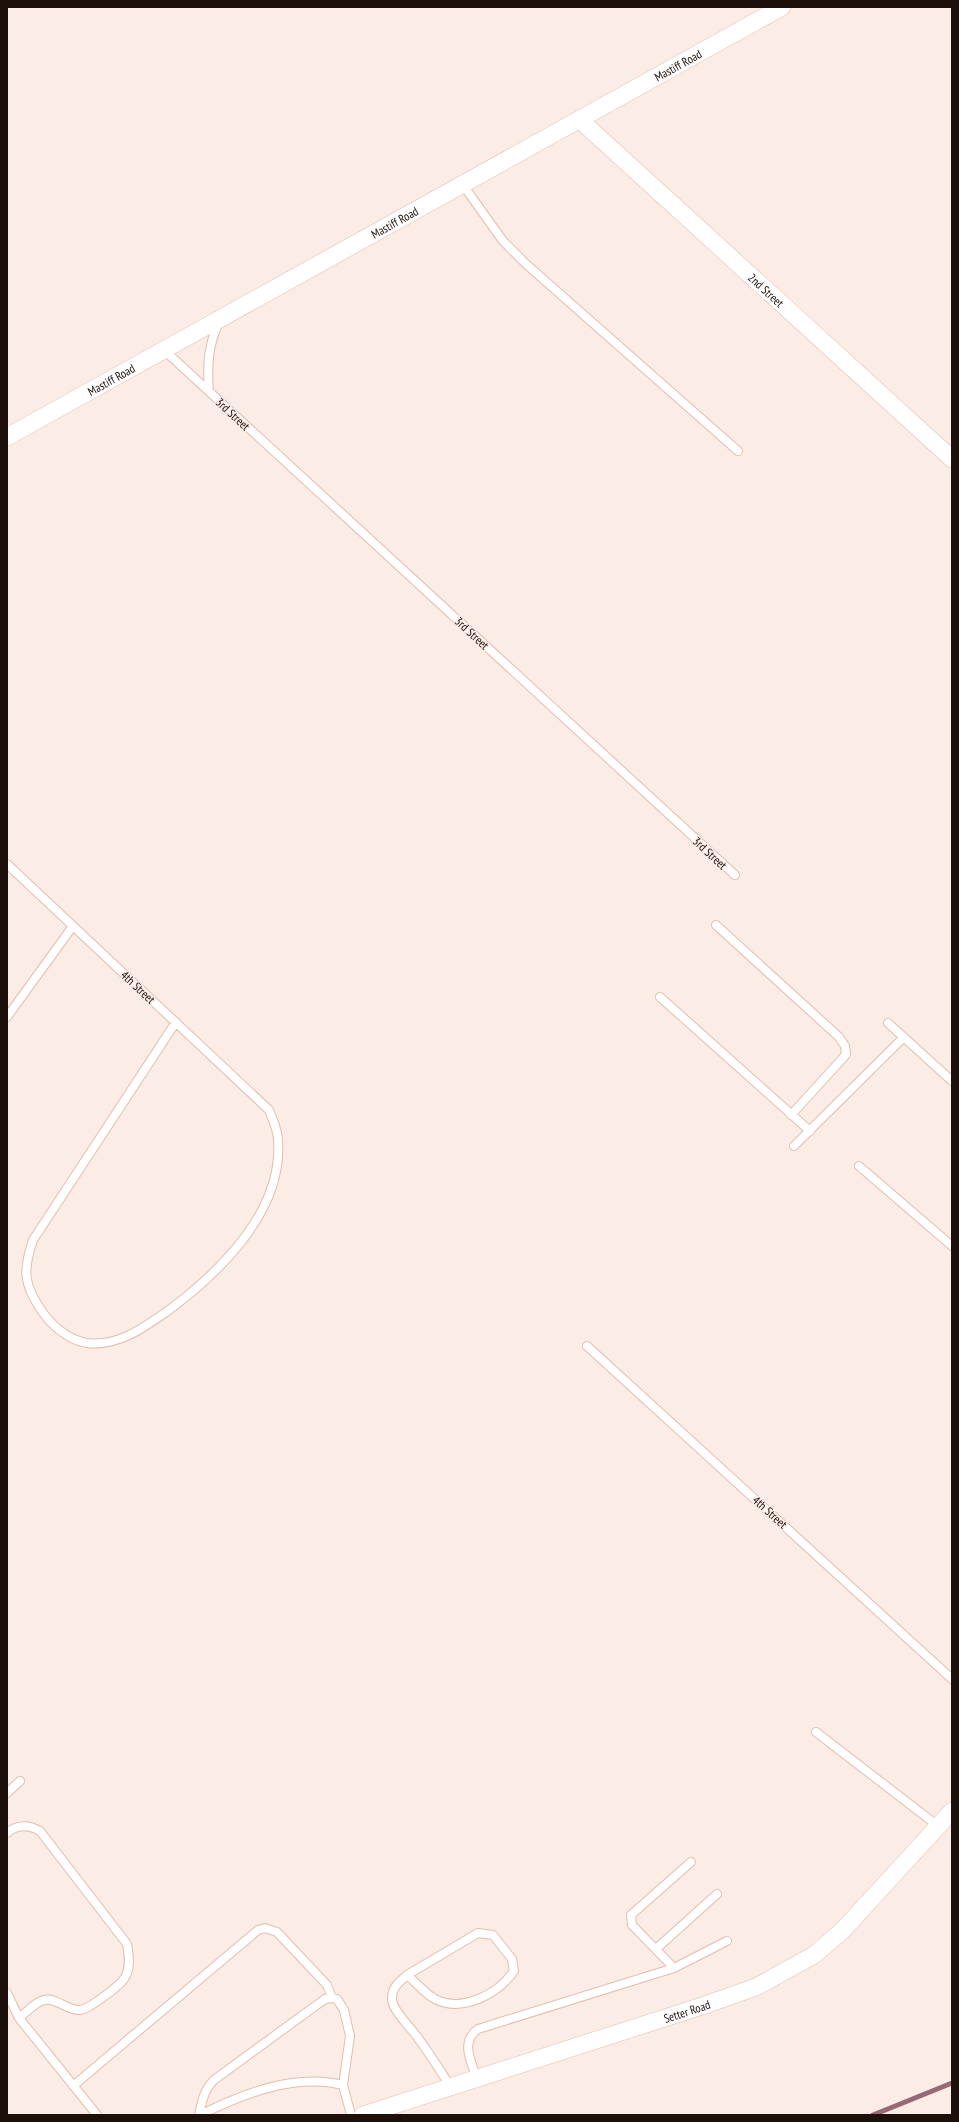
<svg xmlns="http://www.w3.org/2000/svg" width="959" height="2122" viewBox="0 0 959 2122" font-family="'PT Sans Narrow',sans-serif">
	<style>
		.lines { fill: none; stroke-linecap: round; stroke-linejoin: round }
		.stream { stroke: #986874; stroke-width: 5 }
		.lane-casing { stroke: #e3bdad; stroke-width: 10 }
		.street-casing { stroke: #e3bdad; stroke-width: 18 }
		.lane { stroke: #fff; stroke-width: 8 }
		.street { stroke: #fff; stroke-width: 17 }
		.labels { text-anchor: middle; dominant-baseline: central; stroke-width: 3; stroke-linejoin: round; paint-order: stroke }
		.street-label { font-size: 12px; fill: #1d100a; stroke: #fcece6 }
	</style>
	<rect width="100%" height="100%" fill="#fcece6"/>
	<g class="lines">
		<path class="stream" d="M873,2115L952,2083"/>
		<g class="lane-casing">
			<path id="lane" d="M463,185L503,241L526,264L738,451
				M164,350L735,875
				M209,391C207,366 208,345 219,322
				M7,864L269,1110C273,1120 278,1130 278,1141C283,1211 220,1272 169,1310C145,1327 118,1347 87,1343C68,1340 51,1325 41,1310C23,1283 23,1270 33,1240L176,1022
				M716,925L839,1037L845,1046L846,1054L843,1058L791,1115
				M660,997L810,1131
				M7,1017L73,926
				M888,1023L952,1081
				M794,1146L904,1037
				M859,1166L952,1246
				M587,1346L952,1679
				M816,1732L938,1826
				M7,1793L20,1781
				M7,1833C17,1824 29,1825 40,1831L127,1944C129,1955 131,1969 124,1979C118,1987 88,2010 79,2010C66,2010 56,1997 44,2000C35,2002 27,2012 19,2018
				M656,1949L717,1894
				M674,1968L632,1925L631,1915L691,1862
				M407,1975C416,1982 425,1994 435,1999C462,2013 498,1994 514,1971L512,1959L493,1935L478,1933L407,1975C399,1982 391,1988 392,2000C393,2011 412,2029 418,2038C430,2054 440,2071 451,2087
				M7,1993L19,2018L97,2115
				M477,2079C471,2061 460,2042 478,2029L674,1968L727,1941
				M73,2086L258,1930L265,1928L277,1932L327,1985L332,1998
				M199,2115C202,2101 204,2090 214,2080L307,2012L325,1999L332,1998L337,1999L344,2010L350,2036L343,2085
				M200,2115C243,2094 294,2073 343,2085L351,2115"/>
		</g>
		<g class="street-casing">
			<g id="street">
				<path id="s1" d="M580,120L952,459"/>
				<path id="s2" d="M7,437L782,7"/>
				<path id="s3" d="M363,2115L702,2006L756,1987L814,1955L843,1930L952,1811"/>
			</g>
		</g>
		<use href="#lane" class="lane"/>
		<use href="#street" class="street"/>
	</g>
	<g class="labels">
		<g class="street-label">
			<text stroke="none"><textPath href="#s2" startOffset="767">Mastiff Road</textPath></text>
			<text stroke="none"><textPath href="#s2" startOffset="443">Mastiff Road</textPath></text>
			<text stroke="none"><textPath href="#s1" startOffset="252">2nd Street</textPath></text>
			<text stroke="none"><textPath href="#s2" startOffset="119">Mastiff Road</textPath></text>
			<text transform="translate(233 414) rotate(43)">3rd Street</text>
			<text transform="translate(472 633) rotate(43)">3rd Street</text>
			<text transform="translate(710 853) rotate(43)">3rd Street</text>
			<text transform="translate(138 987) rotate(43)">4th Street</text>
			<text transform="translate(770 1512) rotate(42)">4th Street</text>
			<text stroke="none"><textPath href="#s3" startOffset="340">Setter Road</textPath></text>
		</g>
	</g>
	<rect width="959" height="2122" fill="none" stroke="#1d100a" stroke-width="16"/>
</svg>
